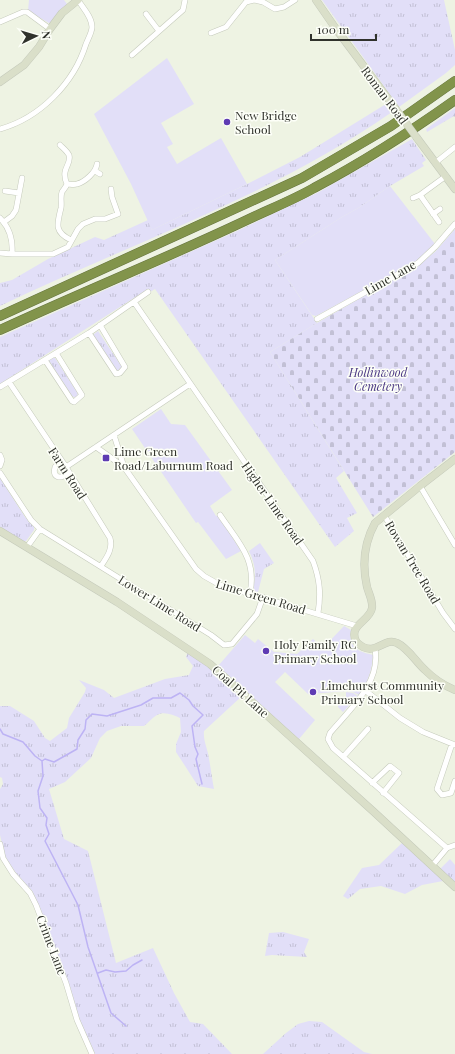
<svg xmlns="http://www.w3.org/2000/svg" width="455" height="1054" viewBox="0 0 455 1054" font-family="'Playfair Display',serif">
	<style>
		.grass { fill: url(#grass-tufts) }
		.forest { fill: url(#forest-firs) }
		.cemetery { fill: url(#cemetery-stones) }
		.park { fill: #e2dff8 }
		.lines { fill: none; stroke-linecap: round; stroke-linejoin: round }
		.stream { stroke: #bdb3f4; stroke-width: 1.5 }
		.street-casing { stroke: #c5cabb; stroke-width: 6 }
		.secondary-casing { stroke: #c5cabb; stroke-width: 8 }
		.highway-casing { stroke: #657240; stroke-width: 10 }
		.street { stroke: #fff; stroke-width: 5 }
		.secondary { stroke: #dadfc9; stroke-width: 7 }
		.highway { stroke: #82944b; stroke-width: 9 }
		.secondary-bridge-casing { stroke: #c5cabb; stroke-width: 8; stroke-linecap: butt }
		.secondary-bridge { stroke: #dadfc9; stroke-width: 7 }
		.poi-dot { fill: #5e3bb3; stroke: #fdfff8; stroke-width: 1.5 }
		.labels { text-anchor: middle; dominant-baseline: central; stroke-width: 3; stroke-linejoin: round; paint-order: stroke }
		.street-label { font-size: 12px; fill: #30322c; stroke: #fdfff8 }
		.poi-label { font-size: 12px; fill: #30322c; stroke: #fdfff8; text-anchor: start }
		.park-label { font-size: 12px; font-style: italic; fill: #4b3984; stroke: #fdfff8 }
	</style>
	<defs>
		<pattern id="grass-tufts" width="24" height="20" patternUnits="userSpaceOnUse"><rect width="24" height="20" fill="#e2dff8"/><path d="M3 7l-1-3M5 7V3M7 7l1-3M15 17l-1-3M17 17v-4M19 17l1-3" fill="none" stroke="#c2c0d5"/></pattern>
		<pattern id="forest-firs" width="22" height="20" patternUnits="userSpaceOnUse"><rect width="22" height="20" fill="#e2dff8"/><path d="M5 1l3.5 6h-7zM16 11l3.5 6h-7z" fill="#c2c0d5"/></pattern>
		<pattern id="cemetery-stones" width="16" height="16" patternUnits="userSpaceOnUse"><rect width="16" height="16" fill="#e2dff8"/><path d="M2 7V4a2 2 0 0 1 4 0v3zM10 15v-3a2 2 0 0 1 4 0v3z" fill="#c2c0d5"/></pattern>
	</defs>
	<rect width="100%" height="100%" fill="#eef3e3"/>
	<path class="grass" d="M322,0H444L455,50V65L446,73L399,107Z
		M386,104L392,112C272,196 131,243 0,306V283L12,280L48,259L95,237L104,240L148,220L152,230L247,184L300,157Z
		M412,139L426,160L422,163L424,166L390,186L360,207L342,217L275,260L317,323L270,352L344,471L336,478L357,513L347,518L354,531L335,547L155,289L150,292L148,289L0,384V337L235,232L319,192Z
		M98,331L122,367L120,370L116,371L93,335Z
		M52,357L55,358L77,392L78,396L76,398L72,396L49,361V359Z
		M0,478L25,517L34,527V530L26,541H23L0,528Z
		M260,543L274,563L264,569L258,592L253,591C256,574 256,566 249,551Z
		M188,652L210,666L242,696L204,731C203,741 208,749 209,759C211,769 212,779 214,789L198,786L176,752V744L181,732L180,718C173,715 164,711 157,715C152,718 148,723 144,726H121L107,731L100,738L91,758L65,782L49,789L64,839L88,851L116,963L153,948L174,993L190,1022L203,1024L232,1054H95L80,1021L69,984L38,905L32,891L16,873L5,857L0,835V789L3,784L2,778L0,777V706H10L34,721L45,738L50,741L67,728L69,718L85,692L86,688L79,680L104,690L114,698L165,679L189,675L193,666L186,657Z
		M402,843L443,881L422,885L405,894L381,886L360,889L348,899L343,896L362,868L379,865Z
		M450,859L455,865V884L440,869Z
		M283,932L309,939L304,952L307,957L272,955L265,956L269,933Z
		M309,1021L322,1022L364,1052L372,1054H263L286,1033L298,1024Z"/>
	<path class="forest" d="M455,108V117L454,116L427,132L426,129Z"/>
	<path class="cemetery" d="M455,229V452L373,517L270,352L317,323L419,264L435,252Z"/>
	<path class="park" d="M29,0H64L67,4L52,22L49,23L28,11Z
		M167,58L194,104L161,123L173,144L167,147L177,164L221,138L247,184L152,230L131,184L94,114Z
		M390,186L435,244L419,260L316,316L312,315L275,260L342,217L360,207Z
		M161,409L171,424L185,425L232,490L210,506L216,516L218,515L241,551L226,559L198,522L196,523L132,429Z
		M344,626L351,630C348,647 358,652 373,655C372,670 368,683 359,695L353,692L348,691L308,694L285,672L275,682L315,720L299,739L218,666L245,635L255,643L258,639L274,652L297,654L313,639L323,648Z
		M346,692L353,693L358,696L343,712L338,707V705H346Z"/>
	<g class="lines">
		<path class="stream" d="M0,729L3,734L23,742L35,756L42,761L43,776L38,791L40,808L47,818L46,825L49,834L45,841L78,905L88,947L111,1013L126,1026
			M42,761L45,759L54,762L77,749L78,740L85,729L86,720L92,714L107,716L141,705L153,698H171L180,693L189,700L193,706L203,715L192,726L195,747L198,754L196,759L202,784
			M98,973L106,970L115,972L126,971L133,965L142,960"/>
		<g class="street-casing">
			<path id="street" d="M146,14L159,31
				M0,22L23,12H27L50,29
				M211,33L226,27L246,2L254,0L263,2L275,9L284,7L295,0
				M132,55L183,10L185,0
				M0,129C40,118 74,83 86,44C88,39 92,32 92,27C92,17 83,8 78,0
				M60,145C63,148 67,151 69,155C72,165 60,168 67,184C66,187 64,189 62,192C60,197 62,203 61,208C57,224 54,232 71,240
				M435,163L455,147
				M95,171L100,174
				M67,184C70,184 74,185 77,184C85,182 96,172 97,164
				M5,191L19,193
				M420,195L439,222
				M413,198L420,195L446,176
				M433,214L440,209
				M0,218C10,228 13,241 12,254
				M4,222L12,216L16,210L22,178
				M0,253L12,254H53L68,247L78,229L83,224L95,219H105L118,214L112,197L111,189
				M134,302L313,561C320,580 321,594 318,613
				M317,319L418,263L435,247L455,224
				M89,333L116,374L120,373L125,367L100,325
				M45,360L72,401L74,402L82,395L56,353
				M9,382L66,467L110,538C113,549 107,557 101,566
				M0,387L89,333L148,292
				M114,435L124,467L196,569L204,576L220,585L357,626
				M96,447L124,467
				M0,455L2,460L0,466
				M61,461L55,467C52,479 61,479 69,473
				M66,467L190,384
				M0,473L31,520L40,529L211,635L224,645L232,644L257,614L263,597
				M420,486L455,545
				M220,515C238,542 257,559 250,593
				M384,515L443,613L455,629
				M27,547L40,529
				M375,649C381,683 350,709 330,733L328,739L333,748L447,848L455,845
				M366,691L400,718L423,732L455,745
				M452,744L437,789L442,795L451,793L455,781
				M343,757L368,729
				M372,783L390,766L399,773L383,793
				M0,844L3,858L13,874L30,893L36,905L66,983L77,1020L92,1054
				M432,866L447,848"/>
		</g>
		<g class="secondary-casing">
			<path id="secondary" d="M316,0L336,29L395,108
				M0,82L24,65L39,47L50,29L62,13L78,0
				M417,138L455,189
				M455,459L420,486L375,523C364,543 362,565 367,587C369,594 373,601 372,608C370,621 348,625 356,641C357,643 360,645 363,647C377,654 385,637 397,643C408,648 416,662 425,670C433,678 445,686 455,690
				M0,531L117,602L210,664L374,812L455,887"/>
		</g>
		<g class="highway-casing">
			<path id="highway" d="M0,316L302,178L391,126L455,81
				M0,330C82,292 167,258 249,219C270,209 293,200 314,188C363,162 410,132 455,100"/>
		</g>
		<use href="#street" class="street"/>
		<use href="#secondary" class="secondary"/>
		<use href="#highway" class="highway"/>
		<g class="secondary-bridge-casing">
			<path id="secondary-bridge" d="M395,108L417,138"/>
		</g>
		<use href="#secondary-bridge" class="secondary-bridge"/>
	</g>
	<g class="poi-dot">
		<circle cx="227" cy="122" r="4"/>
		<rect x="102" y="454" width="8" height="8" rx="2"/>
		<circle cx="266" cy="651" r="4"/>
		<circle cx="313" cy="692" r="4"/>
	</g>
	<g class="labels">
		<g class="street-label">
			<text transform="translate(385 95) rotate(53)">Roman Road</text>
			<text transform="translate(390 277) rotate(-30)">Lime Lane</text>
			<text transform="translate(68 473) rotate(57)">Farm Road</text>
			<text transform="translate(273 503) rotate(55)">Higher Lime Road</text>
			<text transform="translate(413 562) rotate(59)">Rowan Tree Road</text>
			<text transform="translate(261 596) rotate(17)">Lime Green Road</text>
			<text transform="translate(160 603) rotate(32)">Lower Lime Road</text>
			<text transform="translate(241 691) rotate(42)">Coal Pit Lane</text>
			<text transform="translate(52 945) rotate(69)">Crime Lane</text>
		</g>
		<g class="poi-label">
			<text x="235" y="115">New Bridge<tspan x="235" dy="14">School</tspan></text>
			<text x="114" y="451">Lime Green<tspan x="114" dy="14">Road/Laburnum Road</tspan></text>
			<text x="274" y="644">Holy Family RC<tspan x="274" dy="14">Primary School</tspan></text>
			<text x="321" y="685">Limehurst Community<tspan x="321" dy="14">Primary School</tspan></text>
		</g>
		<g class="park-label">
			<text x="378" y="372">Hollinwood<tspan x="378" dy="14">Cemetery</tspan></text>
		</g>
	</g>
	<g transform="translate(36 36) rotate(85)" stroke="#fdfff8" stroke-width="3" paint-order="stroke">
	<path d="M0-3L7 15L0 10L-7 15Z" fill="#30322c"/>
	<text y="-6" font-size="11" font-weight="bold" text-anchor="middle" fill="#30322c">N</text>
	</g>
	<path d="M311 34v6h65v-6" fill="none" stroke="#30322c" stroke-width="2"/>
	<text x="317" y="34" font-size="12" fill="#30322c" stroke="#fdfff8" stroke-width="3" paint-order="stroke">100 m</text>
</svg>
